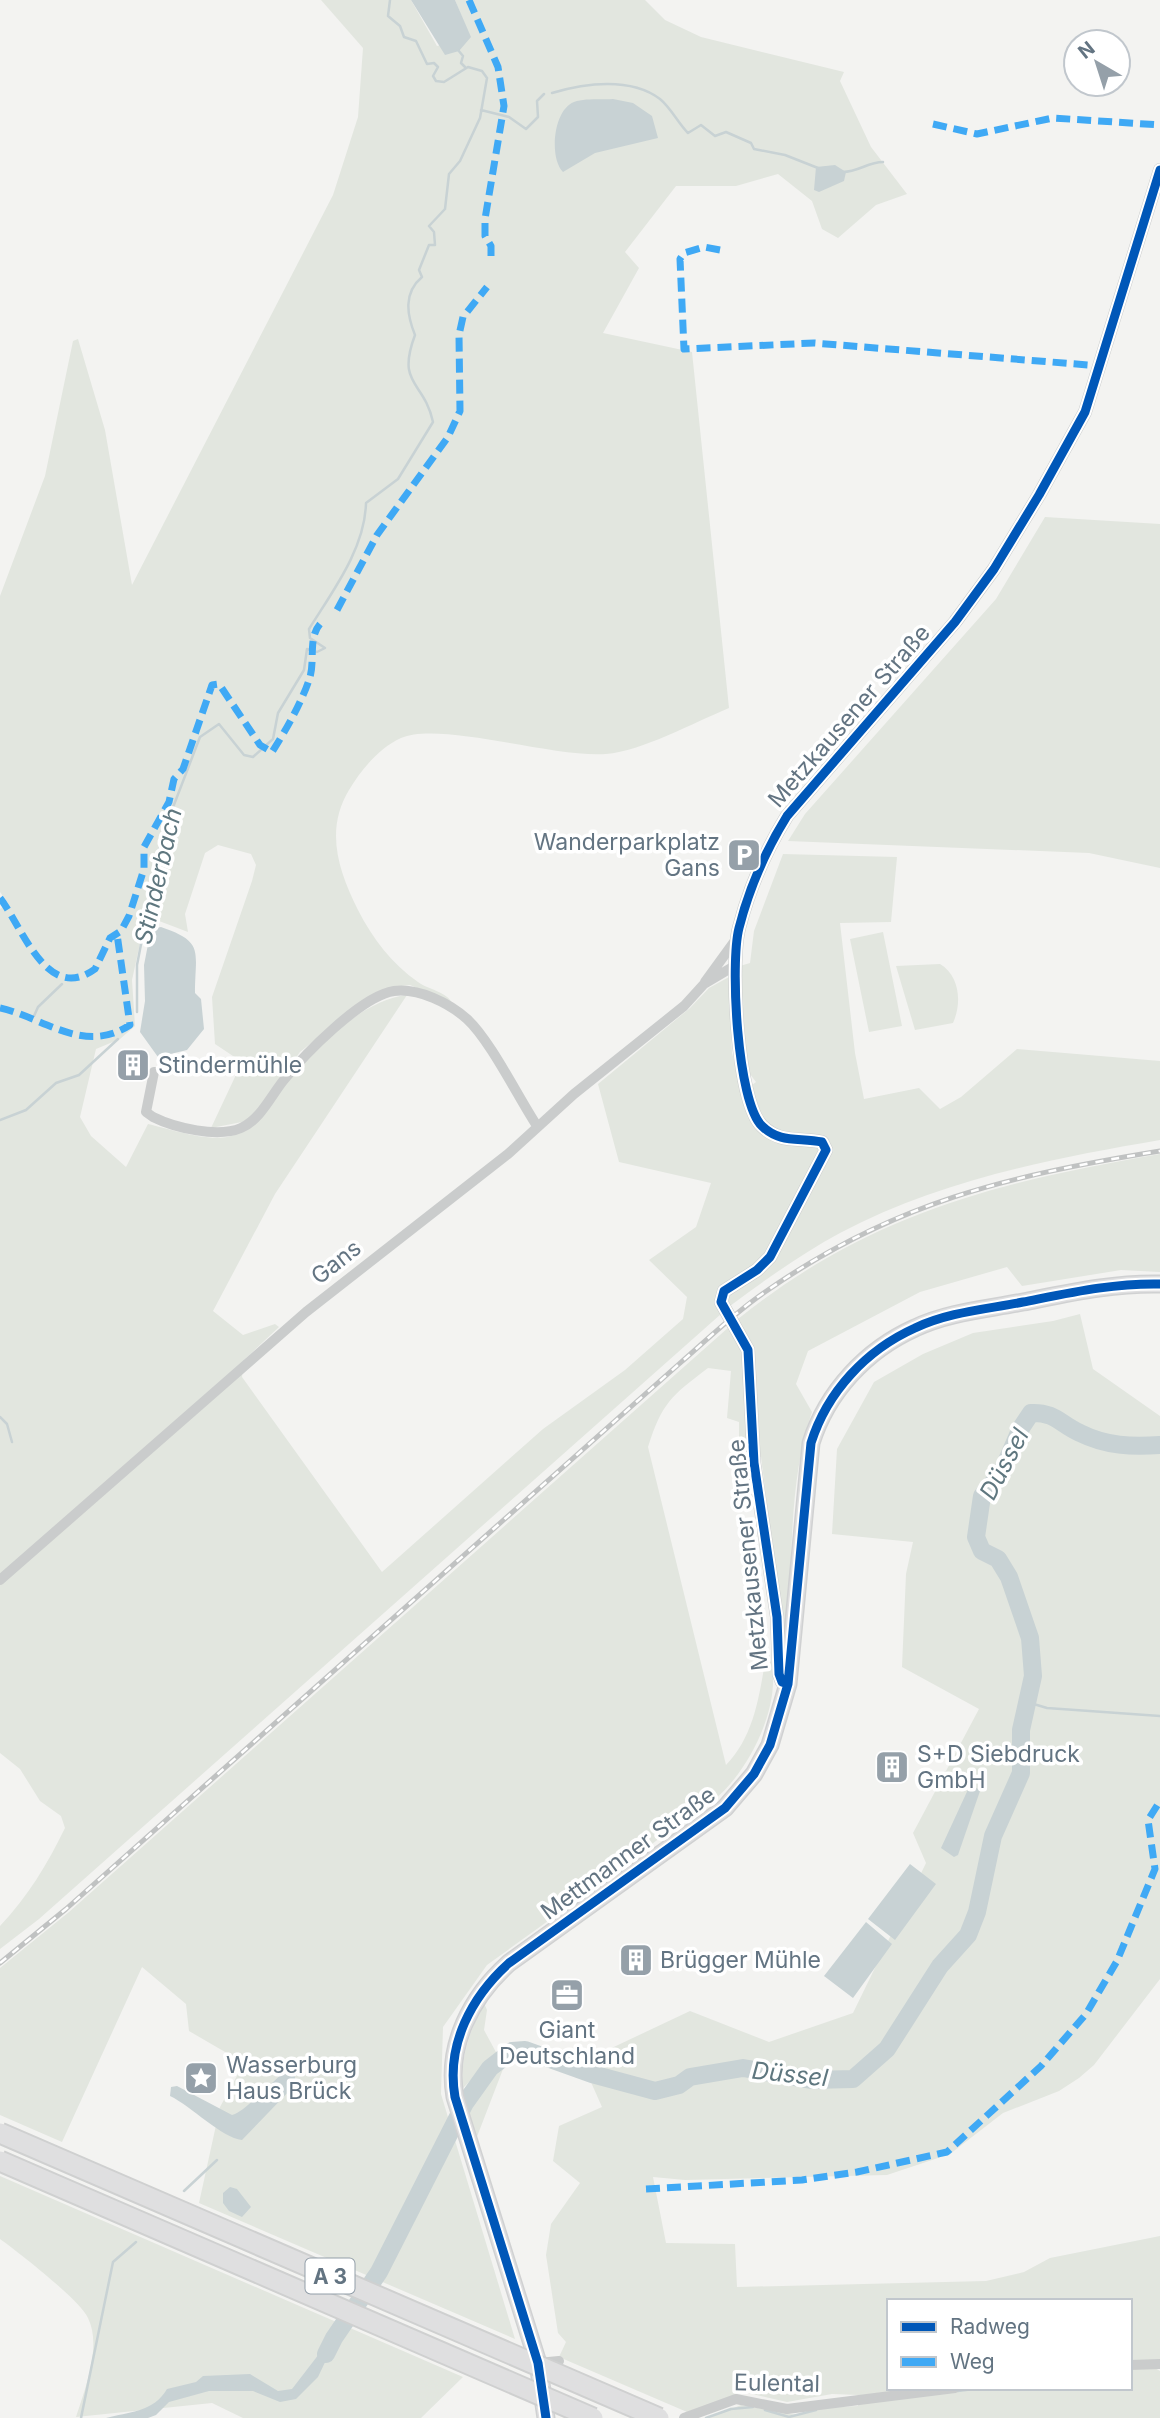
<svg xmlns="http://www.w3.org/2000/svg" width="1160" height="2418" viewBox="0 0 1160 2418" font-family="Inter,sans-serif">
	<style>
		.green { fill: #e2e6df; fill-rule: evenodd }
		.water { fill: #c8d2d4 }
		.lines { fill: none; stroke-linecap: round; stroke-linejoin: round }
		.stream { stroke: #c8d2d4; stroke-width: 2.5 }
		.river { stroke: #c8d2d4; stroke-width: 18 }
		.secondary-casing { stroke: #d0d1d2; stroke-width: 19 }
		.minor { stroke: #cacccc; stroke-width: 10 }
		.tertiary { stroke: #cacccc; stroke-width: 14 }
		.secondary { stroke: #dfdfe0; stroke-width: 16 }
		.rail-casing { stroke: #c0c2c2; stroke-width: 5 }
		.rail { stroke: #fff; stroke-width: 2.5; stroke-dasharray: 8; stroke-linecap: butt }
		.motorway-bridge-casing { stroke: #cfd0d0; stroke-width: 23; stroke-linecap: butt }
		.motorway-bridge { stroke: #dfdfe0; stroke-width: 19 }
		.quiet { stroke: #3fa9f5; stroke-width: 7; stroke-dasharray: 14 7; stroke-linecap: butt }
		.cycleway-casing { stroke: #fff; stroke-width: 13 }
		.cycleway { stroke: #0057b8; stroke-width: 9 }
		.labels { text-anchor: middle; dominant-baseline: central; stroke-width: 7; stroke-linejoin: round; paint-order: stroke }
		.shield { fill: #fff; stroke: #929ea8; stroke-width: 2 }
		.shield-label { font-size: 21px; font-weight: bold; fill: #637482 }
		.street-label { font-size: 23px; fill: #637482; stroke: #fff }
		.poi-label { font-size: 23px; fill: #637482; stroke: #fff; text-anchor: start }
		.water-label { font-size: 24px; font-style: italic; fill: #5f777f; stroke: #fff }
	</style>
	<rect width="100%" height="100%" fill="#f3f3f1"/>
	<path class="green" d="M321,0H411L437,46L470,37L455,0H645L665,20L701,37L844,72L840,81L871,147L907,194L876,205L838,238L822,229L812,201L778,174L736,186H676L625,252L639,268L603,333L692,352L729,708C693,723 642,751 606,754C554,758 440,721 401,738C379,748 361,770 349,790C325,830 338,870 358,910C373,939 391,963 418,982C429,990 446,991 453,1004L410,985L388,988L351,1011L300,1052L253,1116L242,1122L211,1128L242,1062L215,1044L212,997L252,881L256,865L251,854L218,845L205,853L185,914L188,932L146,916L132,980L135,1026L120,1039L96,1049L80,1117L91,1136L126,1167L148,1124C171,1129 217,1146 238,1133C249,1127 259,1111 268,1102C304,1064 353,1001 407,995L275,1194L213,1311L243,1335L275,1324L279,1327L244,1360L242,1377L382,1572L543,1429L625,1370L683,1319L687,1297L649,1260L696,1227L711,1183L619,1162L598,1084L690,1008L709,988L729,977L732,1053L743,1092L756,1082L747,1070L740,966L750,963L754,931L783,854L897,857L891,922L840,923L855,1053L864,1099L919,1088L940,1109L961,1097L1017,1049L1160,1061V1140C1050,1159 940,1180 840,1233C801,1254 765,1280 730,1306L39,1919L0,1949V1926C28,1896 47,1865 65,1828L61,1816L40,1801L20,1769L0,1753V909L8,903L0,892V596L45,476L73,341L78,339L105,430L132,585L333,195L358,117L363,48Z
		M1045,517L1160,524V868L1089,853L788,841L805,814L996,599Z
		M883,932L902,1026L869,1032L850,939Z
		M940,964C960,976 962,1003 953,1023L915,1030L896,966Z
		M1160,1154V1272L1121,1270L1022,1286L1007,1267L920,1292L808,1351L796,1384L812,1412C786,1485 793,1585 787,1663L761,1457L739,1456V1422L727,1418L731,1371L708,1368C671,1396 662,1403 648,1447L726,1765C756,1734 760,1690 767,1650C791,1699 740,1797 690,1814L623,1867L487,1965L443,2027L441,2094L515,2339L199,2203L220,2107L244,2063L189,2031L186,2004L142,1967L62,2142L0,2115V1968L69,1912L738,1319C870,1213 998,1182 1160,1154Z
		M1080,1314L1093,1369L1160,1416V1979L1094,2065L1079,2078L1059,2091L1003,2113L950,2154L887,2175L685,2180L653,2177L666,2243L735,2244L737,2287L986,2281L1024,2272L1050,2258L1160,2236V2367L1155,2368L1160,2371V2418H709L741,2405L797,2415L817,2408L858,2406V2395L832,2394L787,2402L744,2392L687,2412L559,2357L566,2342L558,2333L546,2255L551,2224L580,2183L553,2161L559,2126L602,2107L582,2062L690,2011L769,2042L853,2013L926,1863L913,1833L979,1709L902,1667L906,1574L913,1542L832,1534L837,1449L874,1382L923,1354L973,1333L1053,1321ZM889,2301H1130V2388H889Z
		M484,2003L487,2010L484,2030L497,2054L463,2088C460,2058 470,2030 484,2003Z
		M505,2064L473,2147L464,2112L498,2067Z
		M0,2176L463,2377L421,2418H243L212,2403L76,2417C85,2389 102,2346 88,2318C80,2300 18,2252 0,2239Z"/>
	<path class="water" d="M411,0H455L471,37L459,51L445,55Z
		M613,99L633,103L652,116L658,138L595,153L563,172C549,158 553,110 574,102C585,98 601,100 613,99Z
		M835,165L846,172L844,181L819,192L814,190L816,167Z
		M161,927C205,942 195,951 195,993L201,999L204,1029L187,1050L158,1057L140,1032L145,1001L144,965L151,929Z
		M971,1783L980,1791L958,1855L954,1857L941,1848Z
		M910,1864L936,1884L895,1940L868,1919Z
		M866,1922L892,1944L853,1998L824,1976Z
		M287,2070L295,2073V2085L242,2140C222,2138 191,2106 170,2096L171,2087L177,2086L232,2115C245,2112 272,2081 287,2070Z
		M230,2187L237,2189L251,2207L242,2217L229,2211L223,2203V2193Z
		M327,2333L338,2335L318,2377L296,2399L280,2402L253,2391H209L169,2402L156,2415L148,2418H106C128,2412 154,2412 167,2389L196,2382L203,2376L250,2374L278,2391L292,2389L319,2354Z"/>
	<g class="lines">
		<path class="stream" d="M458,50L463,56L461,63L465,67
			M552,93C585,83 631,77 660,99C671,108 678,123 688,133L701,125L715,136L726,132L751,143L754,149L785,155L818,168
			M481,110L509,117L526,129L538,117L537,101L544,94
			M843,172C858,172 868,162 883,162
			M137,1012V965L162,836L200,737L219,724L244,755L253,757L273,739L278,713L304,670L307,649L317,652L325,648L310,638L309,629C332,592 365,549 366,503L398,479L433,422C424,380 396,386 415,335C407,315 403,293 422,277L419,270L429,245H435L434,232L429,226L445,209L449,174L460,161L480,118L487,78L482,71L468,67L444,82L436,81L433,76L438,67L434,63L427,64L416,41L404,37L400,26L388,16L390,0
			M34,1016L38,1007L62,984
			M0,1120L26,1110L56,1083L79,1075L118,1039
			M0,1417L7,1424L12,1442
			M1027,1702L1047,1708L1160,1716
			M293,2075L302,2064
			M184,2191L217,2160
			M958,2391L982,2388
			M765,2410L789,2417L816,2410
			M81,2418L113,2262L136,2242
			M706,2418L731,2409L753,2407"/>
		<path class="river" d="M326,2354L334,2338L379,2272L465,2103L490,2068L512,2051L525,2050L592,2074L655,2091L679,2085L690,2077L743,2068L811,2080L853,2079L887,2049L940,1966L968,1935L977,1912L993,1836L1021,1773V1730L1033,1676L1030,1638L1009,1577L998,1559L982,1551L976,1537L982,1496L1002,1472L1021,1428L1031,1413C1055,1412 1060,1424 1080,1433C1106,1446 1132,1447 1160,1445"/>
		<g class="secondary-casing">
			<path id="secondary" d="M546,2418L538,2363L455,2097C446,2045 471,1997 509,1963L725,1808L754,1774L770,1745L788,1684L811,1443C827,1392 866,1350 915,1328C948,1312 988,1309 1023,1302C1069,1293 1113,1283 1160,1284"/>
		</g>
		<path class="minor" d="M705,982L737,938
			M154,1072L146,1112L153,1117C175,1128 218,1138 241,1128C260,1120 271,1096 283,1081C304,1055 361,996 394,991C419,988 449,1003 467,1019C490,1040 518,1097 537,1126
			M0,1580L306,1312L508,1154L574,1094L684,1006L704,984L736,965
			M538,2363L559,2361
			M1130,2365L1160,2364
			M684,2418L736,2399L787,2409L955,2388"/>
		<path class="tertiary" d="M788,1684L782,1682L779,1674L777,1617L754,1463L748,1350L721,1302L724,1291L757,1270L770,1257L826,1150L822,1142C800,1137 780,1144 762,1126C737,1102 730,963 739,928C749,889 766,850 787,816L955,622L994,569L1039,495L1085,412L1160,170"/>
		<use href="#secondary" class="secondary"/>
		<g class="rail-casing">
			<path id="rail" d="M0,1963L66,1909L679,1364C707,1340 734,1313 765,1292C894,1202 1007,1176 1160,1151"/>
		</g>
		<use href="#rail" class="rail"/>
		<g class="motorway-bridge-casing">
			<path id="motorway-bridge" d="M0,2133L659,2418
				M0,2161L593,2418"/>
		</g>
		<use href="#motorway-bridge" class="motorway-bridge"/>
		<path class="quiet" d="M469,0L498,67L504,106L485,219V236L491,246V256
			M933,124L977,134L1053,118L1160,125
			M720,250L704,247L684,253L680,259L684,349L814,343L1101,366
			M337,610L377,535L448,437L460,411L459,335L463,317L487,287
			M0,898C23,928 47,1004 95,969L110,938L121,931L129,916L144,869V847L169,802L174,779L183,769L212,685L219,684L260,745L272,752C286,730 302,702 310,677C315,660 308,638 320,624
			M0,1008C45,1018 84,1055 130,1025L117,934
			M646,2189L802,2180L857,2172L947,2152L1041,2066L1086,2014L1117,1961L1155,1869L1148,1820L1160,1801"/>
		<g class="cycleway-casing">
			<path id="cycleway" d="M788,1684L782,1682L779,1674L777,1617L754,1463L748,1350L721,1302L724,1291L757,1270L770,1257L826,1150L822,1142C800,1137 780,1144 762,1126C737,1102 730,963 739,928C749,889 766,850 787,816L955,622L994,569L1039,495L1085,412L1160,170
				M546,2418L538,2363L455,2097C446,2045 471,1997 509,1963L725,1808L754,1774L770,1745L788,1684L811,1443C827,1392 866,1350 915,1328C948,1312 988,1309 1023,1302C1069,1293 1113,1283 1160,1284"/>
		</g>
		<use href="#cycleway" class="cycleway"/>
	</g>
	<defs>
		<g id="parking-square" transform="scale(1.75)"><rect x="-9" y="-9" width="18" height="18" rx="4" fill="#95a0a9" stroke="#fff"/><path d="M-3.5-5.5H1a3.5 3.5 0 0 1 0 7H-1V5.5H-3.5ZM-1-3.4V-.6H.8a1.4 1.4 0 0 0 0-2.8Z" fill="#fff"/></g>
		<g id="building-square" transform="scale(1.75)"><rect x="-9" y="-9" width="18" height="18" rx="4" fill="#95a0a9" stroke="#fff"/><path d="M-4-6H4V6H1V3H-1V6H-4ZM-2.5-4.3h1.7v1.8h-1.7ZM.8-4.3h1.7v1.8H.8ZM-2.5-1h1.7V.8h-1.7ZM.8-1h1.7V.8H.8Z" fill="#fff"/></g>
		<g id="office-square" transform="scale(1.75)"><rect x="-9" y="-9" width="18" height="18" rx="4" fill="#95a0a9" stroke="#fff"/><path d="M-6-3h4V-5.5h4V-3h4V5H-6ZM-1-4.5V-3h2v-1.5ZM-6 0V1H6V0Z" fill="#fff"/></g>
		<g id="sight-square" transform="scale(1.75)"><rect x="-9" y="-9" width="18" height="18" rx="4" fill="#95a0a9" stroke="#fff"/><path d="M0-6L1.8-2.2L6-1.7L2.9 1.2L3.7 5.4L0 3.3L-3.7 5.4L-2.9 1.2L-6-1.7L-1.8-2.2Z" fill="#fff"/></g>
	</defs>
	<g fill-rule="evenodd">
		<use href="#parking-square" x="744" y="855"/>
		<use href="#building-square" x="133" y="1065"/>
		<use href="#building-square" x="892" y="1767"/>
		<use href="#building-square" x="636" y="1960"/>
		<use href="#office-square" x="567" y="1995"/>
		<use href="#sight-square" x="201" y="2078"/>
	</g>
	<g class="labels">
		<rect class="shield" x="305.5" y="2258.5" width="49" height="35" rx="5"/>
		<g class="shield-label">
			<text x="330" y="2276">A 3</text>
		</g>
		<g class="street-label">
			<text transform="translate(849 716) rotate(-49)">Metzkausener Straße</text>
			<text transform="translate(336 1262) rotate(-38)">Gans</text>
			<text transform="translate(748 1555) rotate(-96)">Metzkausener Straße</text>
			<text transform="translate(628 1853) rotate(-36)">Mettmanner Straße</text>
			<text transform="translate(777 2383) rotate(1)">Eulental</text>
		</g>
		<g class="poi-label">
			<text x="720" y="842" text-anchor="end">Wanderparkplatz<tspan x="720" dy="26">Gans</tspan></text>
			<text x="158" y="1065">Stindermühle</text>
			<text x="917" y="1754">S+D Siebdruck<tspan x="917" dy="26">GmbH</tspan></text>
			<text x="660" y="1960">Brügger Mühle</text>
			<text x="567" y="2030" text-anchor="middle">Giant<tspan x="567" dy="26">Deutschland</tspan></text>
			<text x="226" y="2065">Wasserburg<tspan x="226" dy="26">Haus Brück</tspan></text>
		</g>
		<g class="water-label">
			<text transform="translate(158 876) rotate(-77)">Stinderbach</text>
			<text transform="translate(1004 1464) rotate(-62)">Düssel</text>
			<text transform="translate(790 2074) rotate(6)">Düssel</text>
		</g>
	</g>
	<rect x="887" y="2299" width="245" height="91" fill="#ffffff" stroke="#c1c7cd" stroke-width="2"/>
	<rect x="901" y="2322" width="35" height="10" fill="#0057b8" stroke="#c1c7cd" stroke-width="2"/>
	<text x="950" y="2334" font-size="21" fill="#637482">Radweg</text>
	<rect x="901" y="2357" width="35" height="10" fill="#3fa9f5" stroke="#c1c7cd" stroke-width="2"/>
	<text x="950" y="2369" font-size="21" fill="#637482">Weg</text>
	<g transform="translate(1097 63) rotate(321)"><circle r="33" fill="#ffffff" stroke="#c1c7cd" stroke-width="2"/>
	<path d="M0-5L12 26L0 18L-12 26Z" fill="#95a0a9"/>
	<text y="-10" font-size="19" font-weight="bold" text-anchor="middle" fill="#637482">N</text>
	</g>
</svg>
